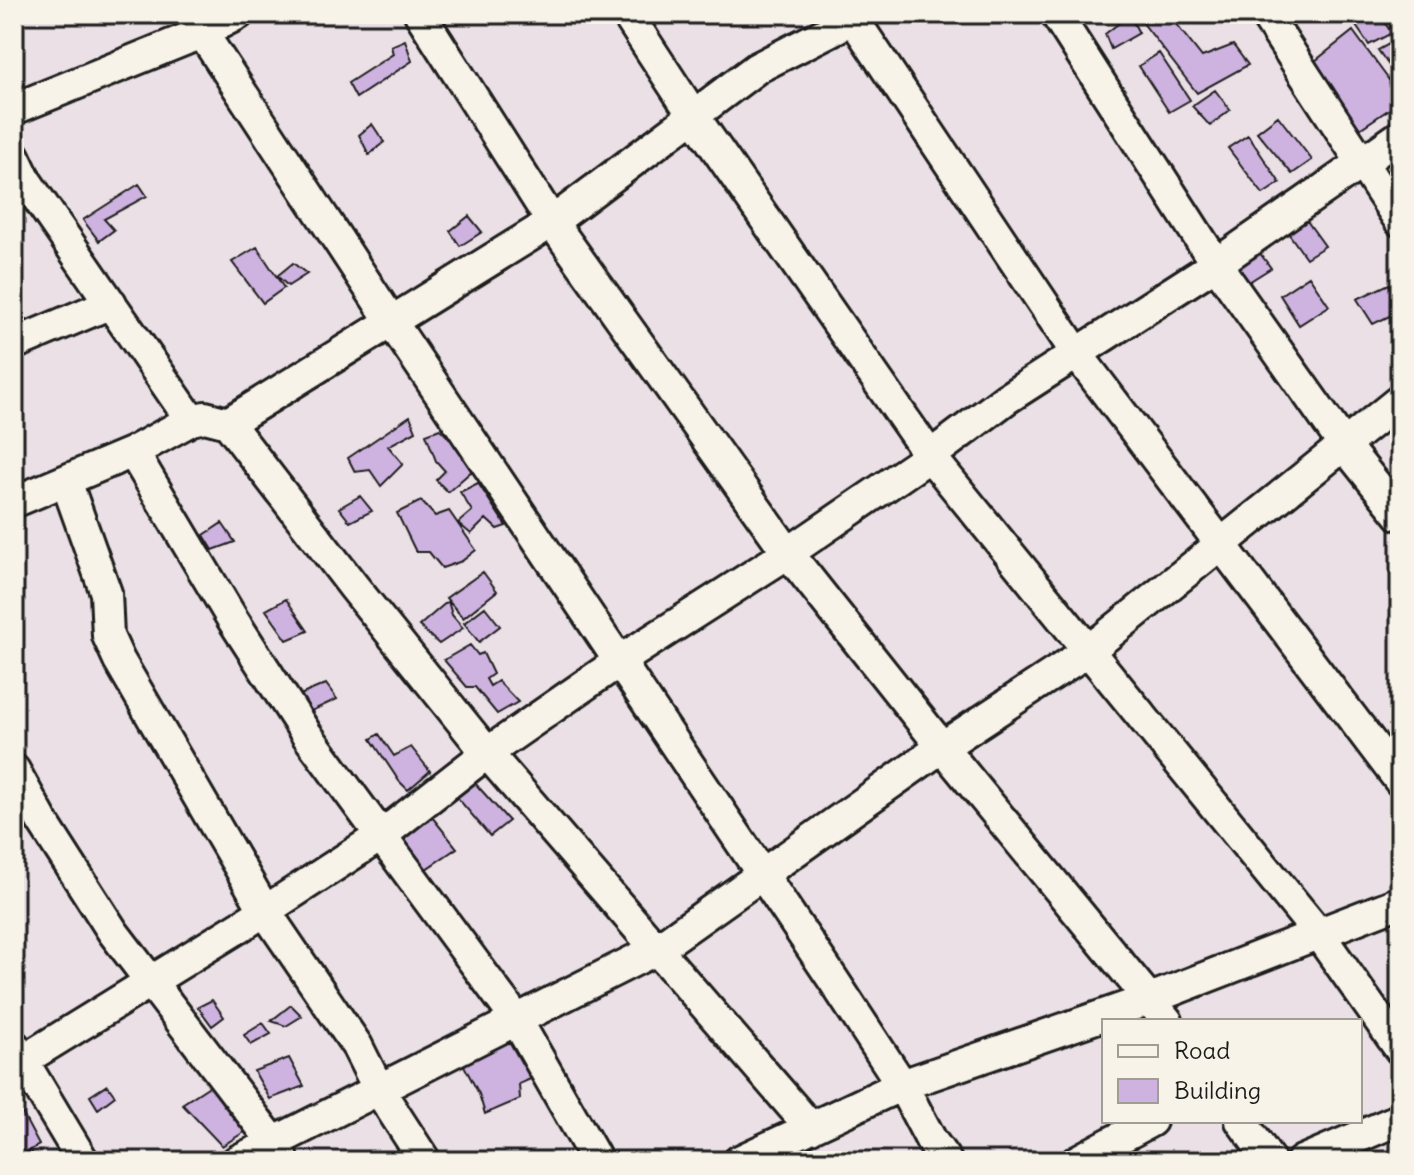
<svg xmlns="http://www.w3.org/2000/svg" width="1414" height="1175" viewBox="0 0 1414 1175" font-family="Delius,sans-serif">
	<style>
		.building { fill: #ceb3e1; stroke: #1c1c1c; stroke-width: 2 }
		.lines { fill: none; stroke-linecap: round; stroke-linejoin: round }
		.minor-casing { stroke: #1c1c1c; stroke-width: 36 }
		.minor { stroke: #f7f3e8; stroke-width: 30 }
	</style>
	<rect width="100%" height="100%" fill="#ebe0e6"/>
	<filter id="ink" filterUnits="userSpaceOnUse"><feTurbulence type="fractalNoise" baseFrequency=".0125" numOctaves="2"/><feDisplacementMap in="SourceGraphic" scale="16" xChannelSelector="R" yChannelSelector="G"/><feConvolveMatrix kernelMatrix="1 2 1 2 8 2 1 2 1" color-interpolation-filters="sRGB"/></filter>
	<g filter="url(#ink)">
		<path class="building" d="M1112,14H1129L1139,33L1111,49L1105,34L1119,23Z
			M1136,14H1168L1202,57L1233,45L1248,65L1197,93Z
			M1348,14H1378L1392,33L1369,45Z
			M1353,31L1400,95V102L1355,132L1310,65Z
			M1400,38V81L1378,50Z
			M405,40L412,61L356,98L348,83L393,54L391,46Z
			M1159,53L1190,100L1169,112L1139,66Z
			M1215,90L1230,110L1210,126L1192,106Z
			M1278,116L1312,160L1292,174L1257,132Z
			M372,124L384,142L369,155L359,135Z
			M1248,135L1280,183L1263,194L1228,148Z
			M1400,144V208L1371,165Z
			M139,184L147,196L104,219L114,230L99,241L83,220Z
			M1302,214L1325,246L1306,258L1284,227Z
			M469,216L482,232L460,246L450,231Z
			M257,247L284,288L263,303L232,262Z
			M1256,248L1271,268L1244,285L1229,268Z
			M293,263L307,274L288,286L277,276Z
			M1309,276L1329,306L1299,325L1280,295Z
			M1389,284L1400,304V311L1373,324L1357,299Z
			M410,416L416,431L388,446L403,464L381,486L370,470L355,472L348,458Z
			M440,429L447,436L453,433L474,469L448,492L436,480L445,471L436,461L426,434Z
			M478,483L506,526L497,529L486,519L471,534L458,523L472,511L460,492Z
			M360,496L372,511L350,522L339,508Z
			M421,501L435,516L449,511L476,550L462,561L442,568L429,552H416L397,513Z
			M222,523L235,542L213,550L204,535Z
			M483,572L497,591L463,618L446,598Z
			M286,599L308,631L287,640L266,610Z
			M448,601L452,615L463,628L439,644L419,626Z
			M485,607L500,626L479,642L464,623Z
			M470,645L478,655L483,653L493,674L486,679L490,686L498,681L518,702L497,714L475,687H467L444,660Z
			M326,684L337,699L305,714L293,698Z
			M379,734L394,756L411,747L430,771L408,790L399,781L371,739Z
			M473,781L509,821L490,836L455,795Z
			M424,807L457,848L423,871L401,840L414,829L407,819Z
			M212,1000L224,1017L212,1026L198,1007Z
			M291,1005L302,1016L286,1026L271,1021Z
			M263,1023L271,1034L251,1045L244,1035Z
			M512,1032L533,1078L519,1084L520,1099L485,1114L479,1094L461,1060Z
			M289,1058L304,1086L270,1099L254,1071Z
			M214,1083L249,1129L222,1146L182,1104Z
			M107,1085L115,1096L98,1109L90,1096Z
			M14,1098L39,1145L14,1159L15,1128Z
			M30,1150L38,1161H15Z"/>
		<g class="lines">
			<g class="minor-casing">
				<path id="minor" d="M190,14L391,321L834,981L902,1085L931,1140L946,1161
					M420,14L552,222L788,553L942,747L1167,1021
					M627,14L693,115L930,456L1318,933L1400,1049
					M850,14L1077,354L1400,781
					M1056,14L1216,264L1344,445L1400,515
					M1265,14L1400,221
					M14,109L201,33L238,14
					M14,156L26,181L191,420
					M14,344L111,303
					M228,423L552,222L757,68L863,14
					M133,452L233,620L307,735L516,1019L597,1161
					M66,481L106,593L108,636L119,660L265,911L357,1046L379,1090L425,1161
					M14,502L133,452L191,420L205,417L228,423L354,587L487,753L811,1128
					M14,770L42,821L113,932L274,1143L283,1159
					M14,1046L83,1161
					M14,1066L265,911L382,835L487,753L621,660L788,553L930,456L1006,399L1216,264L1400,136
					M1241,1121L1270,1161
					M237,1161L657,949L942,747L1088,651L1400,400
					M739,1161L902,1085L1150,999L1400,902
					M1077,1161L1151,1121
					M1302,1161L1400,1119"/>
			</g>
			<use href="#minor" class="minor"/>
		</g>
	</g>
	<rect width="1414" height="1175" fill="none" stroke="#f7f3e8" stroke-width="48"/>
	<rect x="24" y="24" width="1366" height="1127" fill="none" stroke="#1c1c1c" stroke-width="3" filter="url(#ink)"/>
	<rect x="1102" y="1019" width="260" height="104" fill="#f7f3e8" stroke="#9f9d96" stroke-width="2"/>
	<rect x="1118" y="1045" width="40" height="12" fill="#f7f3e8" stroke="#9f9d96" stroke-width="2"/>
	<text x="1174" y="1059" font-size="24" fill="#1c1c1c">Road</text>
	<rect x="1118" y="1079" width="40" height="24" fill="#ceb3e1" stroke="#9f9d96" stroke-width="2"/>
	<text x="1174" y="1099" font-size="24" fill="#1c1c1c">Building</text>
</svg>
